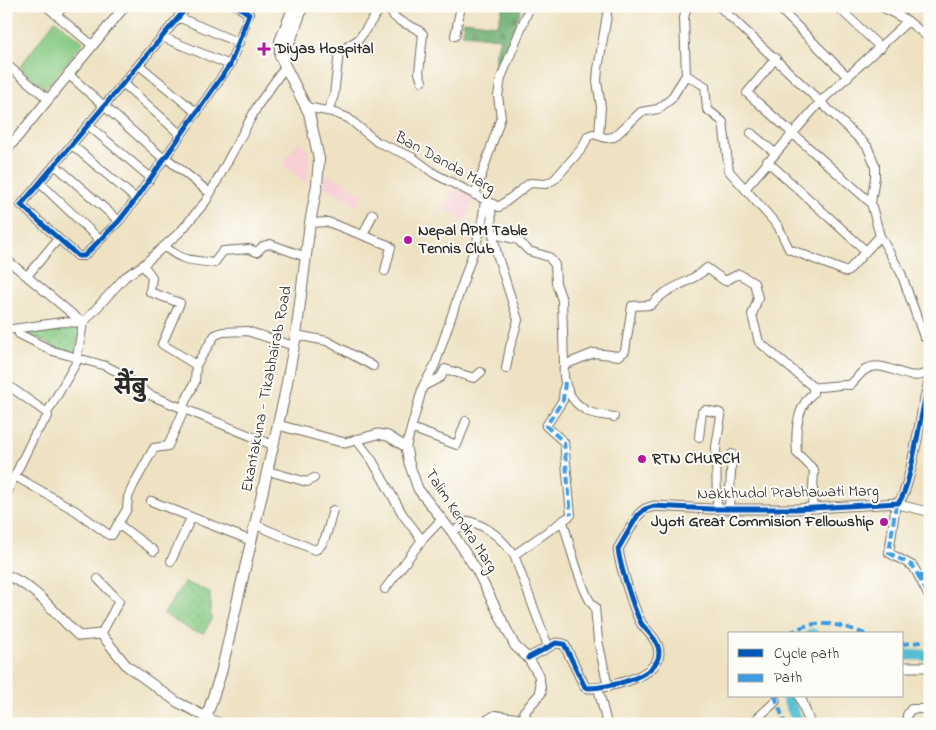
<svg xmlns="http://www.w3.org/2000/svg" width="936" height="730" viewBox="0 0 936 730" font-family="'Indie Flower','Playpen Sans Deva',sans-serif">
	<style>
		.built { fill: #f7cfd5 }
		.green { fill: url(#green-dots); stroke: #597b58 }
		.forest { fill: url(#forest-firs); stroke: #4c6d4e }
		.pitch { fill: #87cb85; stroke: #597b58 }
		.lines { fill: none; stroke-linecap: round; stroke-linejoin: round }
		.river { stroke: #54bed0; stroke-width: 11 }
		.minor-casing { stroke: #6f6b60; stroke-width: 10 }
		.tertiary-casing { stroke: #6f6b60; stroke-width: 11 }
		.secondary-casing { stroke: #6f6b60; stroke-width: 12 }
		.minor { stroke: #fff; stroke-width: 8 }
		.tertiary { stroke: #fff; stroke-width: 9 }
		.secondary { stroke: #fff; stroke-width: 10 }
		.quiet { stroke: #3d9ce1; stroke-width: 4; stroke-dasharray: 8 4; stroke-linecap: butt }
		.cycleway-casing { stroke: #fdfcf7; stroke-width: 8 }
		.cycleway { stroke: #0057b8; stroke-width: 5 }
		.poi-dot { fill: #b5179e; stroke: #fdfcf7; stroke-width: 2 }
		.labels { text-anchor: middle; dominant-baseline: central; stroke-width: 4; stroke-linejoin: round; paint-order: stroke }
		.poi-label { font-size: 16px; font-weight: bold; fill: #2b2b2b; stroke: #fdfcf7; text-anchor: start }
		.street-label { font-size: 16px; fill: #2b2b2b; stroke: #fdfcf7 }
		.district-label { font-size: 21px; font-weight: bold; fill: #2b2b2b; stroke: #fdfcf7 }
	</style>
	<defs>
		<pattern id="green-dots" width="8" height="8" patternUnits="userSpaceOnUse" patternTransform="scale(1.25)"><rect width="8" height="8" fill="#87cb85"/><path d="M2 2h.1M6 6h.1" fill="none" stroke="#75ae73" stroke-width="1.8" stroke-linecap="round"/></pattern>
		<pattern id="forest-firs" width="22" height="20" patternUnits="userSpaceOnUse" patternTransform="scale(1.25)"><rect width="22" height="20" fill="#6daf72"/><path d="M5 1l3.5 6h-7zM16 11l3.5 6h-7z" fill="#5a8f5e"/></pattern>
	</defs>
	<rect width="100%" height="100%" fill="#fdfcf7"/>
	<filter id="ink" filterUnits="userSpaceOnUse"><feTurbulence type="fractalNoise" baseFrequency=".02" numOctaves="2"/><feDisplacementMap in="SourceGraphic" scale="10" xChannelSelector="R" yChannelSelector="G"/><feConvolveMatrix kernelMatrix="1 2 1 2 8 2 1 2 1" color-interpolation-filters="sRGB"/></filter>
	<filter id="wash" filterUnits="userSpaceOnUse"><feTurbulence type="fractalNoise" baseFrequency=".0096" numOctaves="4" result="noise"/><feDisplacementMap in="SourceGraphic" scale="20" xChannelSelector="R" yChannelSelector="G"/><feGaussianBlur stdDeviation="1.12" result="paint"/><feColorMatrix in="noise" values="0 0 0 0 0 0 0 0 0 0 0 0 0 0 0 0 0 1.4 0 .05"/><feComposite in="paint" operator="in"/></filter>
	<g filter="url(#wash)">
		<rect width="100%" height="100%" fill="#eee2c3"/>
		<path class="built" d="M356,6H378L373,15Z
			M298,142L307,147L310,159L307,183L282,164Z
			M325,174L340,179L362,195L357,206L338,195V193L323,187Z
			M454,188L475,197L466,220L444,210Z"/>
		<path class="green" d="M80,324L76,353L57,348L26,332Z
			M184,582L210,592V612L212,617L204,633L192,631L164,614Z"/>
		<path class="forest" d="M503,6H522L513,33L495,70L496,53L500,38L462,34L464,21L498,25Z"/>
		<path class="pitch" d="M55,20L83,42L45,89L20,67Z"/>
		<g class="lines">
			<path class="river" d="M811,634H813
				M902,655H930
				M786,696L799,724"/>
		</g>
	</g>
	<g filter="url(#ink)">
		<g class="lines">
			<g class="minor-casing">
				<path id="minor" d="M46,6L92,45
					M188,6L21,205L78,256H84L119,221L136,199L230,65L249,14L237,6
					M719,6L867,146L875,165V177L871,203L880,236L901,273L924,337H930
					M777,6L848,77
					M837,6L881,48
					M880,6L908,21L930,39
					M389,8L390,11L408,6
					M390,11C398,25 412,23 423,34L419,73L422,81
					M56,15L64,6
					M178,17L239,43
					M455,36L461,6
					M162,37L230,65
					M776,58L747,93L871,203
					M6,64L48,99
					M139,65L197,113
					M68,74L164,159
					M686,75L705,86L707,109L723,122L729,171L778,226L789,249L847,272L880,236
					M123,83L181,135
					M306,107L332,112L348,118L377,142L412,157L435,174L499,207L530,183L546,184L555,179L583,147L588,136L593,134L606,138L614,137L641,112L658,109L671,99L686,75L684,18L687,6
					M328,111L334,95L339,52L359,39L382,6
					M88,125L151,178
					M751,133L775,153
					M599,135L601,107L597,81L598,69L607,15
					M72,145L136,199
					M165,157L210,193
					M767,161L866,251
					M55,165L119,221
					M40,183L100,240
					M745,189L820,102L908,21
					M475,195L501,117L498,96L501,78L530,6
					M491,205L492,230L497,254L518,320L510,347L506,369
					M310,223L328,222L388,245L391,247L385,271
					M494,234L518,240L529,251L549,257L555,265L556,283L562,300L564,365
					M363,235L373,214
					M164,246C185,263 189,259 214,263L223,251L249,249L257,252L263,246L270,244L306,257
					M6,259L83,323L76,363L47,413L48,416L35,434L6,494
					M143,265L152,277L150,292L180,303L162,344L196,365
					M27,276L58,239
					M6,330L62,322L83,323L125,277L143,265L181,231L206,201L258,105L285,67
					M18,330L19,334L53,351L106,366L118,372L150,395L273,445
					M296,335L327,341L373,366
					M6,384L47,413
					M424,386L441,377L445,369L474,378L481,372
					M813,387C826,388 837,384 850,385C855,381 859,374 865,370C885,356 908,387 930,371
					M182,408L195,382L196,365L215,335L223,332L247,331L294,346
					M921,410L930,426
					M614,417C606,415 594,415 587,411C570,402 562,383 564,365L594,353L619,356L625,351L632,306L651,305C668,285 689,285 707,268L725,281L739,274L754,283L758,298L752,315L759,342L813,387V393C797,407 795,432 797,453L814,470L812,507
					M411,428L457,445L466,421
					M699,437L702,412L705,410L720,413L721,416L716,447L717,509
					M356,439L372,460L403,515L422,540L442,519
					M406,447L423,386L435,365L481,229L485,201
					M268,471L307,482L314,478
					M15,476L76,511L109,535H112L118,524
					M151,501L252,541
					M729,509L732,454
					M930,512L896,504L889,553L913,566L918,575L930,578
					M563,521C567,537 584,600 595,607L598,640L608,687
					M256,525L315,550C327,545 329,522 333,510
					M452,532L469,521C489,527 502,539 514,555L571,515L564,442L546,426L563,400L564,387
					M154,551L118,524L127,509L128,497L134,484L154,448L168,446L185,408
					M514,555L548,646
					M171,561L191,518
					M918,575L930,599
					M98,579L119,601L101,634
					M385,589L422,540
					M598,688L607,724
					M206,717L223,724
					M480,724L495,715L516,718L522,724
					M751,724L776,701
					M907,724V715L911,709H930"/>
			</g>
			<g class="tertiary-casing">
				<path id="tertiary" d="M6,151L125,6
					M278,425L345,443L378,434L388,436L406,447L409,463L418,489L452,532L477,571L515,646L528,658L539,675L541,693L524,712L528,724
					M6,575C37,587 55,614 79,636L101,634L127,666L177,702L206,717
					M528,658L556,643L564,644L585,687L588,688C607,688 658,678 659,653C659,640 647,632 641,623C633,608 620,565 618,549L638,515L645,509L654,506L711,509H797L898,503C911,492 922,401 930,378
					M902,667H930
					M800,696L810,724"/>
			</g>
			<g class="secondary-casing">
				<path id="secondary" d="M283,60L303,6
					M204,724L221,673L284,398L296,335L310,223L317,185L319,159L309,113L280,56V41L294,6"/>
			</g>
			<use href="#minor" class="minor"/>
			<use href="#tertiary" class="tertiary"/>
			<use href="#secondary" class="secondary"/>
			<path class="quiet" d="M565,382L563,400L546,426L564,442L571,515
				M896,504L889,553L913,566L918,575L930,578
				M918,575L930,599
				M789,634C813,617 840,624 865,634
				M902,644L930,641
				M775,696L785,724"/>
			<g class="cycleway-casing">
				<path id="cycleway" d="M188,6L21,205L78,256H84L119,221L136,199L230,65L249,14L237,6
					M528,658L556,643L564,644L585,687L588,688C607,688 658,678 659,653C659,640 647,632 641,623C633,608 620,565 618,549L638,515L645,509L654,506L711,509H797L898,503C911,492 922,401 930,378"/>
			</g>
			<use href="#cycleway" class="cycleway"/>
		</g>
	</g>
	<g class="poi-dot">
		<path d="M261.5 41.5h5v5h5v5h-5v5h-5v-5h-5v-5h5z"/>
		<circle cx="408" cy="240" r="5"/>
		<circle cx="642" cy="459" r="5"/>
		<circle cx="884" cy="522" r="5"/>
	</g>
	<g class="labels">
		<g class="poi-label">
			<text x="275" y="49">Diyas Hospital</text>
			<text x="418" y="231">Nepal APM Table<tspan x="418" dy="18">Tennis Club</tspan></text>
			<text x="652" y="459">RTN CHURCH</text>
			<text x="874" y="522" text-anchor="end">Jyoti Great Commision Fellowship</text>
		</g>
		<g class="street-label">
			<text transform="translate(445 163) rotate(29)">Ban Danda Marg</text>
			<text transform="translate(267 389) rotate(-79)">Ekantakuna - Tikabhairab Road</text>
			<text transform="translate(788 493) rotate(-1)">Nakkhudol Prabhawati Marg</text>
			<text transform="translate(461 521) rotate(57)">Talim Kendra Marg</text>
		</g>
		<g class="district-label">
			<text x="130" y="389">सैंबु</text>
		</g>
	</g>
	<rect width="936" height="730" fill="none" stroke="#fdfcf7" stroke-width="25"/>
	<rect x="728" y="632" width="175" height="65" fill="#fdfcf7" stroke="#a9a8a5"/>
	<rect x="738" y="649" width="25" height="8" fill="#0057b8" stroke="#a9a8a5"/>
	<text x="774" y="658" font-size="15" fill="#2b2b2b">Cycle path</text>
	<rect x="738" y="674" width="25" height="8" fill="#3d9ce1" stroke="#a9a8a5"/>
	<text x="774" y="682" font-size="15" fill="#2b2b2b">Path</text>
</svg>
